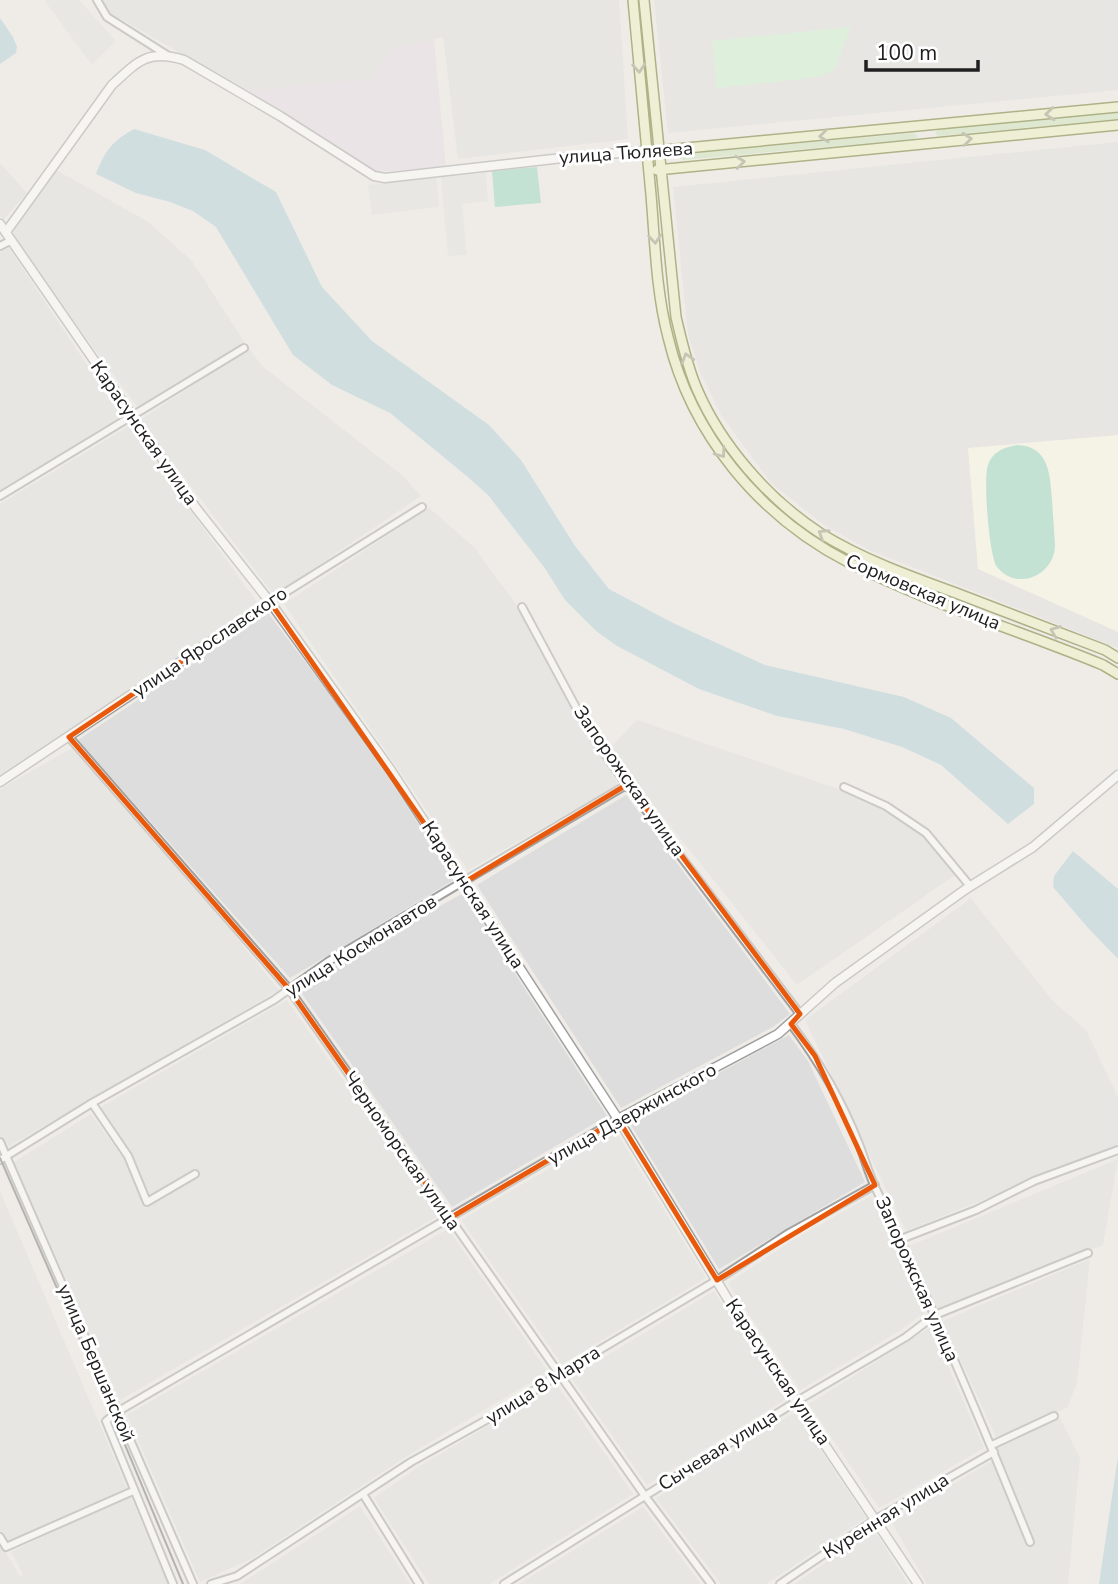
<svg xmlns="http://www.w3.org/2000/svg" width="1118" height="1584" viewBox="0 0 1118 1584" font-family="'Nunito Sans',sans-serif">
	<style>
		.residential { fill: #ddd }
		.industrial { fill: #e7dae5 }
		.education { fill: #fbfbe4 }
		.grass { fill: #cae3b3 }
		.park { fill: #caf3ce }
		.pitch { fill: #8fd4ba }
		.parking { fill: #e0e0e0 }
		.water { fill: #adcdd7 }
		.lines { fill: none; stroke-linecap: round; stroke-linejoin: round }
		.minor-casing { stroke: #a1a1a1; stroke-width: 10 }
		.tertiary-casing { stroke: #a1a1a1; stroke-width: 11 }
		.secondary-casing { stroke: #606b12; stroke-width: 12 }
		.minor { stroke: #fff; stroke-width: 6 }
		.tertiary { stroke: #fff; stroke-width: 8 }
		.secondary { stroke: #eff2c2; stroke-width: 9 }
		.tram { stroke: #6e6e6e; stroke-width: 2 }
		.oneway { stroke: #929479 }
		.marked { fill: none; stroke: #e8590c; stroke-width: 5; stroke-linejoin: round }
		.labels { text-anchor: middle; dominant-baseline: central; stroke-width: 6; stroke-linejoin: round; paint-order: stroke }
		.street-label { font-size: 19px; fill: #202020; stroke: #fff }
	</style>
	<rect width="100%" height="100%" fill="#efece7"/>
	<path class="residential" d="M99,0H619L628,139L458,159L443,37L434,39L377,78L257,90L251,93L110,13Z
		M654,0H1118V90L668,133Z
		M1118,142V648L869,550L824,525L771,483L721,415L700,372L688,334L673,187Z
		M0,163L27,193L3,220L0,215Z
		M56,170L147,221L192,261L245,343L139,409L13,240L15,228Z
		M9,248L123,419L0,490V252Z
		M249,348L262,366L403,476L421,496L274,595L140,420Z
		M129,426L259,605L66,736L0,777V504Z
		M429,508L474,547L521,611L618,785L468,870L284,604Z
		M268,613L368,745L454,880L290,978L78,740Z
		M637,720L844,791L890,812L930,840L958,873L797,985L622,765L612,746Z
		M72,748L190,881L279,990L6,1148L0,1134V789Z
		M626,795L790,1014L773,1027L621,1108L477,885Z
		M463,893L607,1116L452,1207L300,991L334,967Z
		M970,897L1053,1001L1086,1030L1118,1097V1145L906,1231L805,1020L967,901Z
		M287,1000L438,1216L120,1400L14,1162L91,1114L124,1159L145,1206L196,1178L197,1173L192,1172L148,1196L131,1153L101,1107Z
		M789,1035L808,1061L865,1182L719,1269L629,1122Z
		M615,1130L706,1278L562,1364L461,1220Z
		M1118,1159L1103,1245L937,1309L909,1246Z
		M0,1191L168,1584H0V1542L20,1577L23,1574L11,1552L126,1497L10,1547L0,1534Z
		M871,1196L925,1312L901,1330L800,1390L728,1283L793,1240Z
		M448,1229L548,1372L407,1456L251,1559L200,1582L127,1415Z
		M1090,1259L1077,1383L1067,1408L996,1437L943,1321Z
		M714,1291L786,1399L647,1485L571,1377Z
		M931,1327L984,1448L879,1508L809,1404Z
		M557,1385L633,1494L489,1584H429L374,1498L415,1469Z
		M795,1412L866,1518L766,1584H721L656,1498Z
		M1060,1418L1080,1458L1068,1584H927L891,1521L992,1461L1028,1547L1032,1542L996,1447Z
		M360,1506L410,1584H240Z
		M643,1507L701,1584H519Z
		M874,1530L908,1584H794Z"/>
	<path class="industrial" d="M434,39L446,167L379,172L367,168L251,93L257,90L377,78L388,50Z"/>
	<path class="education" d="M1118,435V632L978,569L968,448Z"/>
	<path class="grass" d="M1118,112V119L938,136L935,133L939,129Z
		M913,133L918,136L914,139L683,160L680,157L684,154Z"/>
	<path class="park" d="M851,27L834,70L819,77L717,88L712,41Z"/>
	<path class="pitch" d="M537,167L541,203L495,207L492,171Z
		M1017,445C1049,446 1050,474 1052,500C1053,515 1054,530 1055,545C1055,575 1017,592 997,567C989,556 983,479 988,465C992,452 1004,447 1017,445Z"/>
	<path class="parking" d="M44,0H79L116,41L92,65Z
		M486,173L488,201L462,204L467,255L448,256L441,177Z
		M436,177L439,207L372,215L368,185Z"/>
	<path class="water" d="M0,18L13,37L17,47L16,53L0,64Z
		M134,129L205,150L276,192L322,287L372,341L489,425L521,460L575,546L609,589L673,623L765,665L904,697L951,718L1034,788V804L1008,824L941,765L902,747L844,729L777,716L699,689L617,646L596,631L565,600L544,567L501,512L489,496L469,478L390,413L332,385L293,355L216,227L193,211L170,202L136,193L96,174C105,151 112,141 134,129Z
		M1073,851L1118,889V959L1088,928L1053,887L1054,876Z
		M1118,1456V1584H1099L1101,1570Z"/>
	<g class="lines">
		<g class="minor-casing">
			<path id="minor" d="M97,0L107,17L167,55
				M0,246L10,241
				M0,496L244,348
				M270,602L422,507
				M522,607L586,726L620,776L800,1014
				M69,737L289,989L645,1496L711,1584
				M844,787L886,806L926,833L970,886
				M791,1024C818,1060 842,1101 859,1144C865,1159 869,1175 876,1189C932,1304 982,1423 1030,1542
				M92,1103L128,1156L147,1202L195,1174
				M0,1142L193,1584
				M0,1160L92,1103L274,1000L329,961L628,784
				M901,1239L976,1210L1034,1181L1118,1150
				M992,1445L1054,1416
				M363,1494L419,1584
				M0,1537L6,1547L133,1491
				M173,1584L106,1421L117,1412L618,1119
				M211,1584L237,1576L411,1462L506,1409L559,1374L717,1280L789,1233L875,1185
				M504,1584L797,1401L906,1337L935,1315L1088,1253
				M780,1584L876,1519L994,1452"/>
		</g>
		<g class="tertiary-casing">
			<path id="tertiary" d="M0,224L196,508L270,602L390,769L618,1119L732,1306L918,1584
				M6,232L112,85C138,61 148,49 184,60L280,116L374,176L385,178L580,156L646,151
				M0,782L270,602
				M618,1119L778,1034L835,983L966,889L1033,847L1118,775"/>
		</g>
		<g class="secondary-casing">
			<path id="secondary" d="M633,0C639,65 645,130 651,195C655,242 656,291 668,337C691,434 759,516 848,562C929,604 1019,630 1103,665L1118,674
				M644,0L676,317C682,342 687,366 697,389C721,445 768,499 820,533C862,559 909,576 956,593C1005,612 1055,631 1105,650L1118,658
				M655,151L1118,107
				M657,170L1118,125"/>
		</g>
		<use href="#minor" class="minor"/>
		<use href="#tertiary" class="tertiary"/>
		<use href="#secondary" class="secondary"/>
		<path class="tram" d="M0,1158L113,1416L183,1584"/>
	</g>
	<defs><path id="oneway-chevron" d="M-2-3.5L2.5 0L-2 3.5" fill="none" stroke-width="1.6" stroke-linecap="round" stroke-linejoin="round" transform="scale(1.75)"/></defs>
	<g class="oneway">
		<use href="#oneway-chevron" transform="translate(639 68) rotate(85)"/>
		<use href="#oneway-chevron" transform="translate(1050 114) rotate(175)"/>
		<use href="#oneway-chevron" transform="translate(824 136) rotate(174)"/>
		<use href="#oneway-chevron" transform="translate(967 139) rotate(-5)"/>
		<use href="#oneway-chevron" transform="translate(740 162) rotate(-6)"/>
		<use href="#oneway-chevron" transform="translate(655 239) rotate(85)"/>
		<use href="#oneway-chevron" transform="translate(687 358) rotate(-107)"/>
		<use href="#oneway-chevron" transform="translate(721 453) rotate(53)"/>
		<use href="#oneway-chevron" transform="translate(823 534) rotate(-148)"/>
		<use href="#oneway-chevron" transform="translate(1055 631) rotate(-159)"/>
	</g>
	<path d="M0 0H1118V1584H0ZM270,602L465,882L628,784L800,1014L791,1024L815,1056L875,1185L717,1280L618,1119L450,1218L289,989L69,737Z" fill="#efece7" fill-opacity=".55" fill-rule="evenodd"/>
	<path class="marked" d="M270,602L465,882L628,784L800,1014L791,1024L815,1056L875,1185L717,1280L618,1119L450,1218L289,989L69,737Z"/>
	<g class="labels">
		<g class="street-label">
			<text transform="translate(626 153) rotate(-4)">улица Тюляева</text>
			<text transform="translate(144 433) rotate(55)">Карасунская улица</text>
			<text transform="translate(923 592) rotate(23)">Сормовская улица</text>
			<text transform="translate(210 642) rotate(-34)">улица Ярославского</text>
			<text transform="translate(629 781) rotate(55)">Запорожская улица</text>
			<text transform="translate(473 895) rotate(57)">Карасунская улица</text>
			<text transform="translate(361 946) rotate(-32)">улица Космонавтов</text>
			<text transform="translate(632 1114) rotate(-29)">улица Дзержинского</text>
			<text transform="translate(402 1151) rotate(55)">Черноморская улица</text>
			<text transform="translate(917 1279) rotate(66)">Запорожская улица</text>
			<text transform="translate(96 1363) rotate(67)">улица Бершанской</text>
			<text transform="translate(778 1372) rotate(56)">Карасунская улица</text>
			<text transform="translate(543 1385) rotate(-32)">улица 8 Марта</text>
			<text transform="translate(718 1450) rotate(-32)">Сычевая улица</text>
			<text transform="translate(886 1516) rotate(-32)">Куренная улица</text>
		</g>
	</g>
	<path d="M866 60v10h112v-10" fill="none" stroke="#202020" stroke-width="3.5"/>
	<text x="876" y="60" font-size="21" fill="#202020" stroke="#ffffff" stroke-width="5" paint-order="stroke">100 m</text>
</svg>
